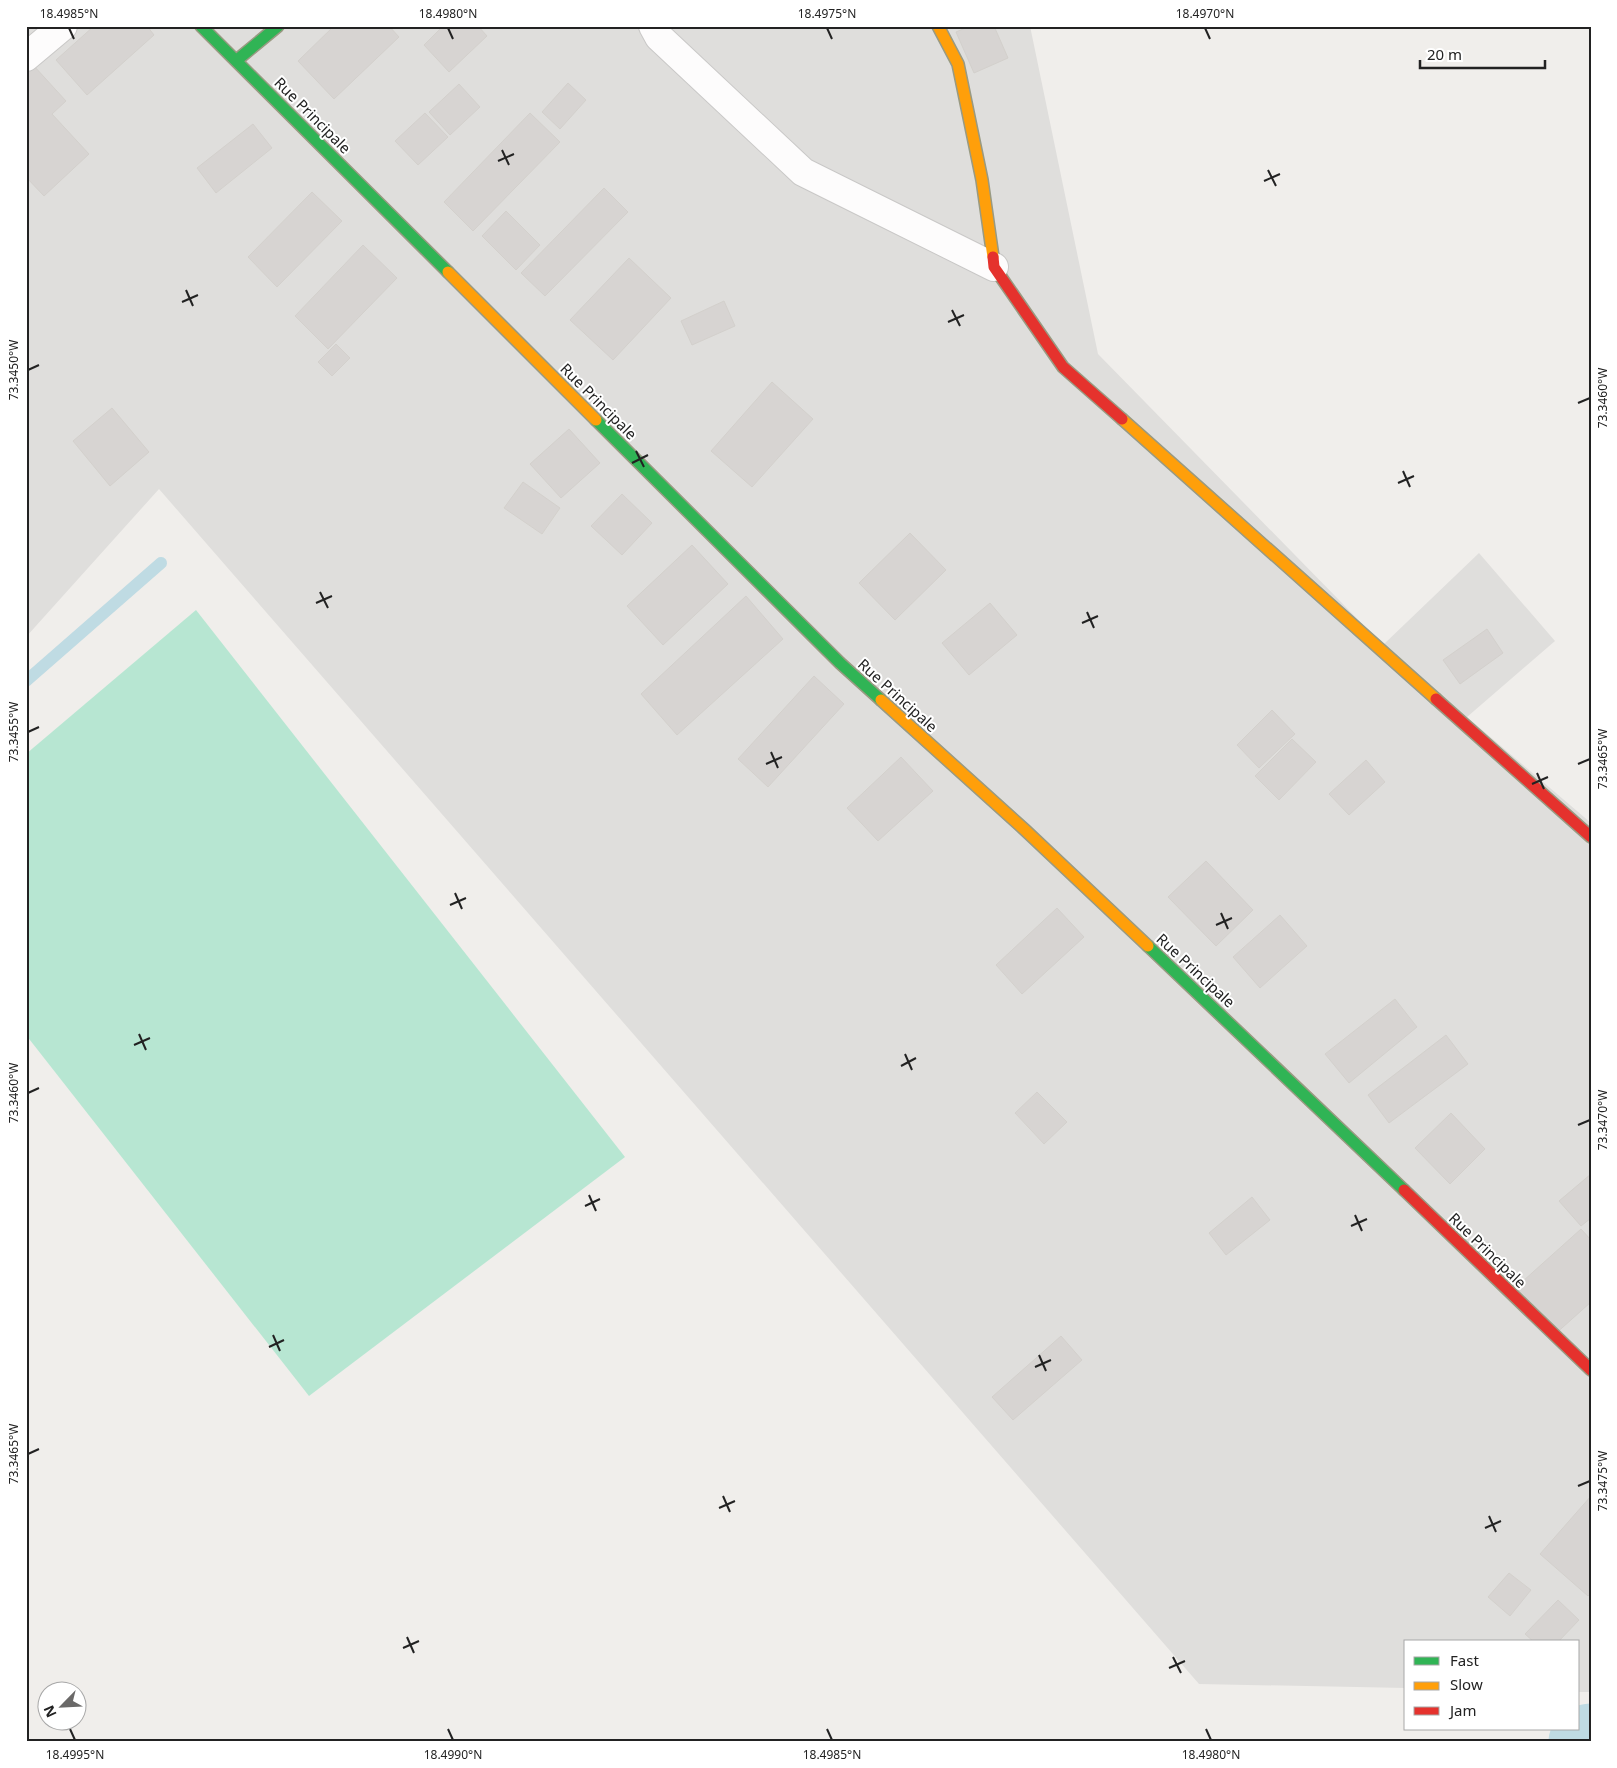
<svg xmlns="http://www.w3.org/2000/svg" width="1617" height="1768" viewBox="0 0 1617 1768" font-family="'Noto Sans',sans-serif">
	<style>
		.residential { fill: #dfdedc }
		.pitch { fill: #b7e6d2 }
		.lines { fill: none; stroke-linecap: round; stroke-linejoin: round }
		.stream { stroke: #bfdbe3; stroke-width: 12 }
		.river { stroke: #bfdbe3; stroke-width: 75 }
		.building { fill: #d7d4d2; stroke: #d3d0cc }
		.street-casing { stroke: #c9c8c7; stroke-width: 30 }
		.fast-casing { stroke: #999a82; stroke-width: 14 }
		.slow-casing { stroke: #999a82; stroke-width: 14 }
		.jam-casing { stroke: #999a82; stroke-width: 14 }
		.street { stroke: #fdfcfc; stroke-width: 28 }
		.fast { stroke: #30b455; stroke-width: 11 }
		.slow { stroke: #ff9f0a; stroke-width: 11 }
		.jam { stroke: #e5322d; stroke-width: 11 }
		.ticks { fill: none; stroke: #222; stroke-width: 2 }
		.labels { text-anchor: middle; dominant-baseline: central; stroke-width: 4; stroke-linejoin: round; paint-order: stroke }
		.street-label { font-size: 15px; fill: #222; stroke: #fff }
		.neatline { fill: none; stroke: #222; stroke-width: 2 }
		.ticks-label { font-size: 12px; text-anchor: middle; fill: #222 }
	</style>
	<rect width="100%" height="100%" fill="#f0eeeb"/>
	<path class="residential" d="M26,26H1030L1098,354L1383,645L1479,553L1555,641L1467,717L1591,823V1692H1578V1642H1406V1688L1199,1684L159,489L26,637Z"/>
	<path class="pitch" d="M196,610L625,1157L309,1396L26,1035V754Z"/>
	<g class="lines">
		<path class="stream" d="M26,681L161,563"/>
		<path class="river" d="M1586,1742L1591,1741"/>
	</g>
	<path class="building" d="M94,26H147L154,35L87,95L56,60Z
		M334,26H389L399,37L334,99L298,61Z
		M443,26H478L487,36L449,72L424,45Z
		M970,26H994L1008,58L974,73L956,32Z
		M34,66L66,101L52,114L89,154L44,196L26,177V74Z
		M568,83L586,100L560,129L542,112Z
		M459,84L480,107L450,135L429,112Z
		M425,113L448,137L418,165L395,141Z
		M530,113L560,142L473,231L444,202Z
		M253,124L272,148L216,193L197,168Z
		M604,188L628,212L545,296L521,273Z
		M312,192L342,221L277,287L248,257Z
		M506,211L540,245L516,270L482,236Z
		M363,245L397,278L328,349L295,316Z
		M629,258L671,298L613,360L570,320Z
		M724,301L735,326L692,345L681,321Z
		M336,344L350,358L332,376L318,362Z
		M772,382L813,419L752,487L711,451Z
		M112,408L149,452L110,486L73,441Z
		M569,429L600,463L561,498L530,464Z
		M523,482L560,508L542,534L504,508Z
		M622,494L652,523L622,555L591,526Z
		M910,533L946,570L895,620L859,583Z
		M692,545L728,584L663,645L627,606Z
		M746,596L783,639L677,735L641,694Z
		M990,603L1017,635L969,675L942,643Z
		M1487,629L1503,653L1460,684L1443,660Z
		M814,676L844,704L768,787L738,759Z
		M1272,710L1295,734L1259,768L1237,745Z
		M1292,739L1316,762L1279,800L1255,776Z
		M901,757L933,791L878,841L847,808Z
		M1366,760L1385,782L1349,815L1329,794Z
		M1206,861L1253,910L1216,946L1168,897Z
		M1057,908L1084,937L1022,994L996,965Z
		M1280,915L1307,946L1260,988L1233,957Z
		M1395,999L1417,1027L1349,1083L1325,1054Z
		M1446,1035L1468,1064L1389,1123L1368,1095Z
		M1037,1092L1067,1122L1044,1144L1015,1113Z
		M1451,1113L1485,1149L1450,1184L1415,1148Z
		M1591,1174V1218L1581,1226L1559,1201Z
		M1252,1197L1270,1220L1226,1255L1209,1233Z
		M1581,1229L1591,1240V1302L1553,1336L1513,1290Z
		M1061,1336L1082,1360L1013,1420L992,1397Z
		M1591,1496V1593L1588,1596L1540,1554Z
		M1509,1573L1531,1590L1510,1616L1488,1597Z
		M1558,1600L1579,1620L1558,1642H1534L1525,1634Z"/>
	<g class="lines">
		<g class="street-casing">
			<path id="street" d="M653,26L659,37L803,172L994,267
				M26,57L63,26"/>
		</g>
		<g class="fast-casing">
			<path id="fast" d="M201,26L448,272
				M237,60L278,26
				M596,420L840,663L881,700
				M1148,946L1404,1190"/>
		</g>
		<g class="slow-casing">
			<path id="slow" d="M938,26L958,64L982,180L993,257
				M448,272L596,420
				M1122,419L1436,699
				M881,700L1025,830L1148,946"/>
		</g>
		<g class="jam-casing">
			<path id="jam" d="M993,257L994,267L1063,367L1122,419
				M1436,699L1591,837
				M1404,1190L1591,1370"/>
		</g>
		<use href="#street" class="street"/>
		<use href="#fast" class="fast"/>
		<use href="#slow" class="slow"/>
		<use href="#jam" class="jam"/>
	</g>
	<path class="ticks" d="M69,28L74,39M448,28L453,39M827,28L832,39M1205,28L1210,39M502,150L509,165M498,161L514,154M1268,170L1276,186M1264,181L1280,174M186,290L193,306M182,302L198,295M952,310L960,326M948,322L964,315M28,370L39,365M1578,403L1590,398M636,451L644,467M632,463L648,455M1403,471L1410,487M1398,483L1414,476M320,592L328,608M316,603L332,596M1087,612L1094,628M1082,623L1098,616M28,732L39,727M771,752L778,768M766,764L782,757M1578,764L1590,759M1537,773L1544,789M1532,784L1548,777M455,893L462,909M450,905L466,898M1221,913L1228,929M1216,925L1232,918M139,1034L146,1050M134,1045L150,1038M905,1054L912,1070M901,1066L916,1058M28,1093L39,1088M1578,1125L1590,1120M589,1195L596,1211M585,1206L600,1199M1355,1215L1362,1231M1351,1226L1367,1219M273,1335L280,1351M269,1347L284,1340M1039,1355L1046,1371M1035,1367L1051,1360M28,1454L39,1449M1578,1486L1590,1481M723,1496L730,1512M719,1508L735,1501M1489,1516L1496,1532M1485,1528L1501,1521M407,1637L414,1653M403,1648L419,1641M1173,1657L1181,1673M1169,1668L1185,1661M70,1729L75,1740M448,1729L453,1740M827,1729L832,1740M1206,1729L1211,1740"/>
	<g class="labels">
		<g class="street-label">
			<text transform="translate(313 115) rotate(45)">Rue Principale</text>
			<text transform="translate(599 401) rotate(45)">Rue Principale</text>
			<text transform="translate(898 695) rotate(42)">Rue Principale</text>
			<text transform="translate(1196 970) rotate(43)">Rue Principale</text>
			<text transform="translate(1488 1250) rotate(44)">Rue Principale</text>
		</g>
	</g>
	<rect width="1617" height="1768" fill="none" stroke="#ffffff" stroke-width="55"/>
	<rect x="1404" y="1640" width="175" height="90" fill="#ffffff" stroke="#a7a7a7"/>
	<rect x="1414" y="1657" width="25" height="8" fill="#30b455" stroke="#a7a7a7"/>
	<text x="1450" y="1666" font-size="15" fill="#222222">Fast</text>
	<rect x="1414" y="1682" width="25" height="8" fill="#ff9f0a" stroke="#a7a7a7"/>
	<text x="1450" y="1690" font-size="15" fill="#222222">Slow</text>
	<rect x="1414" y="1707" width="25" height="8" fill="#e5322d" stroke="#a7a7a7"/>
	<text x="1450" y="1716" font-size="15" fill="#222222">Jam</text>
	<g transform="translate(62 1706) rotate(246)"><circle r="24" fill="#ffffff" stroke="#a7a7a7"/>
	<path d="M0-4L9 19L0 12L-9 19Z" fill="#6a6968"/>
	<text y="-8" font-size="14" font-weight="bold" text-anchor="middle" fill="#222222">N</text>
	</g>
	<path d="M1420 60v8h125v-8" fill="none" stroke="#222222" stroke-width="2.5"/>
	<text x="1427" y="60" font-size="15" fill="#222222" stroke="#ffffff" stroke-width="4" paint-order="stroke">20 m</text>
	<rect x="28" y="28" width="1562" height="1712" class="neatline"/>
	<g class="ticks-label">
		<text x="69" y="18">18.4985°N</text>
		<text x="448" y="18">18.4980°N</text>
		<text x="827" y="18">18.4975°N</text>
		<text x="1205" y="18">18.4970°N</text>
		<text transform="translate(14 370) rotate(-90)" y="4">73.3450°W</text>
		<text transform="translate(1603 398) rotate(-90)" y="4">73.3460°W</text>
		<text transform="translate(14 732) rotate(-90)" y="4">73.3455°W</text>
		<text transform="translate(1603 759) rotate(-90)" y="4">73.3465°W</text>
		<text transform="translate(14 1093) rotate(-90)" y="4">73.3460°W</text>
		<text transform="translate(1603 1120) rotate(-90)" y="4">73.3470°W</text>
		<text transform="translate(14 1454) rotate(-90)" y="4">73.3465°W</text>
		<text transform="translate(1603 1481) rotate(-90)" y="4">73.3475°W</text>
		<text x="75" y="1759">18.4995°N</text>
		<text x="453" y="1759">18.4990°N</text>
		<text x="832" y="1759">18.4985°N</text>
		<text x="1211" y="1759">18.4980°N</text>
	</g>
</svg>
